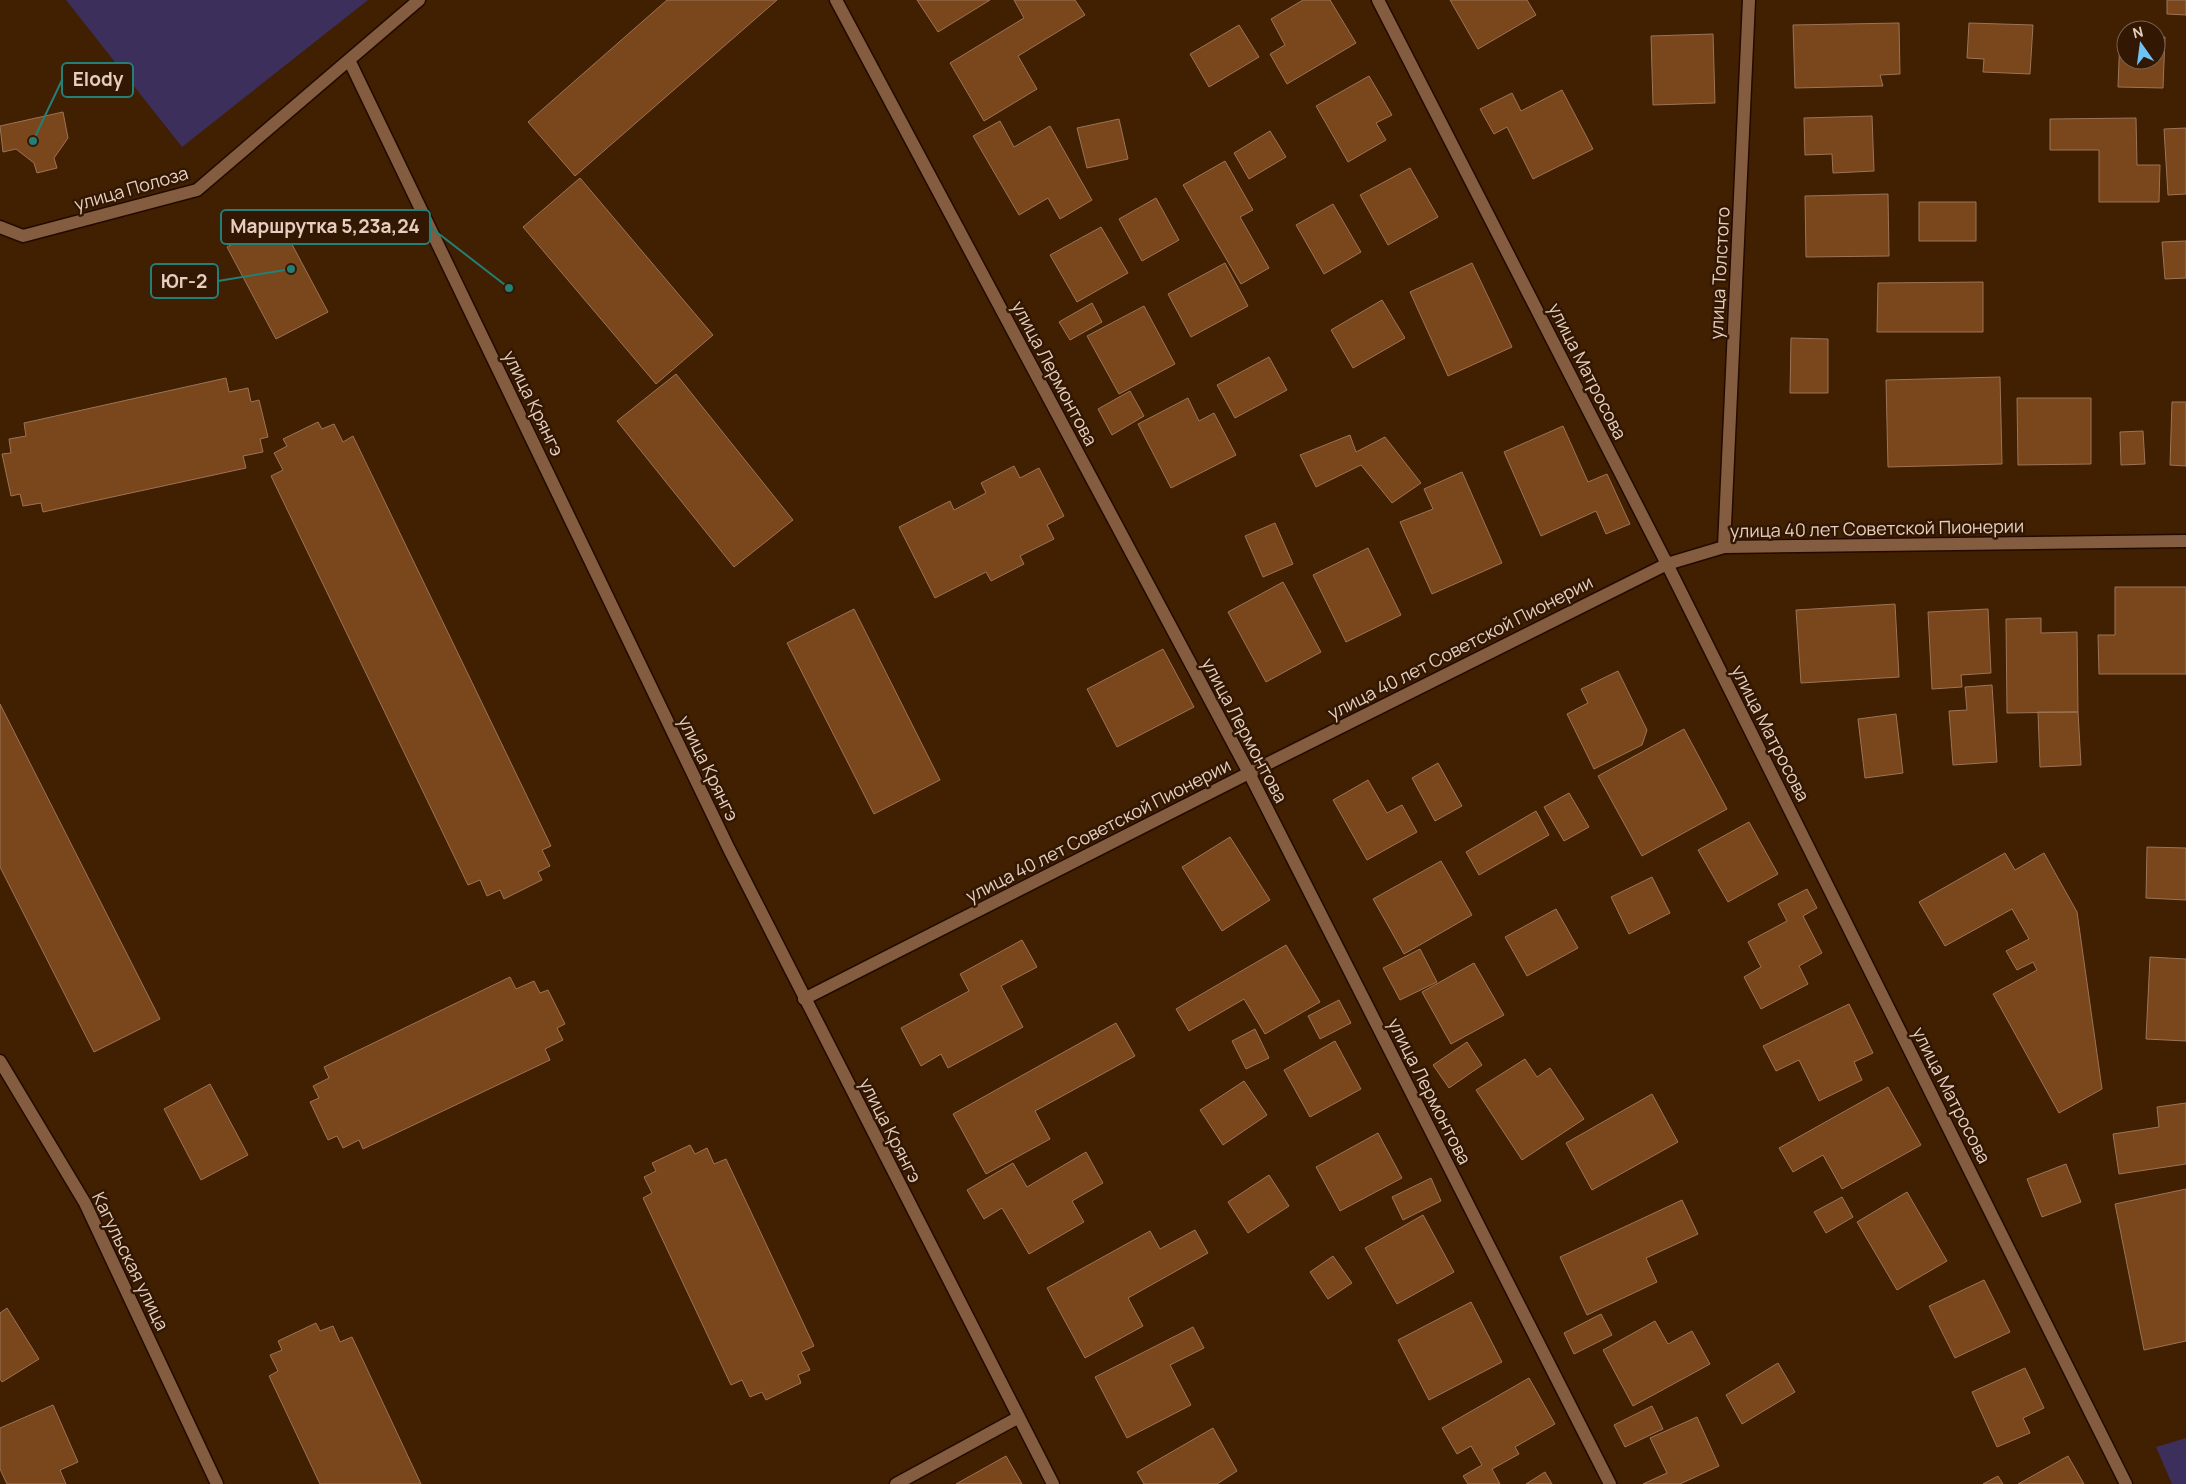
<svg xmlns="http://www.w3.org/2000/svg" width="2186" height="1484" viewBox="0 0 2186 1484" font-family="Manrope,sans-serif">
	<style>
		.green { fill: #3d2f5b }
		.building { fill: #7a461c; stroke: #9c7456 }
		.lines { fill: none; stroke-linecap: round; stroke-linejoin: round }
		.minor-casing { stroke: #230a00; stroke-width: 15 }
		.minor { stroke: #845d40; stroke-width: 12 }
		.labels { text-anchor: middle; dominant-baseline: central; stroke-width: 5; stroke-linejoin: round; paint-order: stroke }
		.street-label { font-size: 18px; fill: #e6cfc0; stroke: #321803 }
		.leader { fill: none; stroke: #247f76; stroke-width: 2 }
		.callout-dot { fill: #247f76; stroke: #321803; stroke-width: 2 }
		.callout { fill: #321803; stroke: #247f76; stroke-width: 2 }
		.callout-label { font-size: 19px; text-anchor: middle; font-weight: bold; fill: #e6cfc0 }
	</style>
	<rect width="100%" height="100%" fill="#411f01"/>
	<path class="green" d="M66,0H368L182,147Z
		M2186,1438V1484H2172L2156,1447Z"/>
	<path class="building" d="M667,0H777L575,176L528,122Z
		M917,0H990L938,32Z
		M1014,0H1075L1085,15L1018,56L1037,89L984,121L950,63L1024,18Z
		M1303,0H1330L1356,43L1287,84L1270,54L1285,45L1271,19Z
		M1450,0H1527L1536,15L1478,49Z
		M2167,0H2186V15L2167,14Z
		M1899,23L1900,74L1880,75L1883,86L1795,88L1793,25Z
		M1969,23L2033,25L2030,74L1983,72L1984,59L1967,58Z
		M1239,25L1259,57L1209,87L1190,54Z
		M1713,34L1715,103L1653,105L1651,36Z
		M2120,36H2126V60H2156V37H2165L2163,88L2118,87Z
		M1369,76L1392,115L1376,123L1386,140L1348,162L1316,106Z
		M1562,90L1593,149L1533,179L1507,127L1494,134L1480,109L1512,93L1521,111Z
		M63,112L68,138L54,158L57,168L37,173L34,163L16,149L3,152L0,126Z
		M1872,116L1874,171L1833,173L1832,154L1805,155L1804,118Z
		M2136,118L2137,165H2160L2159,202H2099V150H2050V119Z
		M1119,119L1128,159L1087,168L1077,128Z
		M1000,121L1014,147L1050,126L1092,200L1060,219L1048,198L1019,215L973,136Z
		M2186,128V194L2168,195L2164,129Z
		M1270,131L1286,157L1249,179L1234,153Z
		M1225,161L1253,210L1240,217L1269,268L1241,284L1183,185Z
		M1410,168L1438,217L1388,245L1360,195Z
		M580,178L713,335L656,384L523,227Z
		M1888,194L1889,256L1806,257L1805,196Z
		M1156,198L1179,240L1142,261L1119,219Z
		M1919,202H1976V241H1919Z
		M1333,204L1361,252L1324,274L1296,225Z
		M279,220L328,312L276,339L227,247Z
		M1101,227L1128,273L1077,302L1050,255Z
		M2186,241V278L2165,279L2162,242Z
		M1225,263L1248,306L1191,337L1168,294Z
		M1472,263L1512,347L1448,376L1410,292Z
		M1983,282V332H1877L1878,283Z
		M1382,300L1405,338L1353,368L1331,330Z
		M1092,303L1102,322L1070,340L1059,322Z
		M1144,306L1175,364L1119,394L1087,336Z
		M1791,338L1828,339V393H1790Z
		M1269,357L1287,390L1235,418L1217,385Z
		M676,374L793,520L734,567L617,421Z
		M2000,377L2002,464L1888,467L1886,380Z
		M226,378L229,392L248,388L251,402L259,400L268,437L260,439L263,452L243,456L246,468L43,512L41,503L23,506L20,494L11,496L2,454L11,453L9,439L26,436L24,423Z
		M1130,391L1144,416L1112,435L1098,409Z
		M1188,398L1199,421L1214,413L1236,455L1171,488L1138,424Z
		M2017,398H2091V464L2018,465Z
		M2172,402H2186V466L2170,465Z
		M318,422L322,429L334,424L343,442L353,436L551,846L542,850L550,866L538,872L542,880L504,899L500,890L487,896L480,880L468,885L271,476L283,470L274,453L287,446L283,439Z
		M1563,426L1588,482L1607,474L1630,524L1606,534L1596,511L1541,536L1504,452Z
		M2143,431L2145,464L2121,465L2120,432Z
		M1350,435L1356,452L1385,437L1421,483L1392,503L1361,465L1316,487L1300,455Z
		M1014,466L1020,478L1039,468L1064,516L1047,525L1054,539L1020,556L1024,564L991,581L986,572L935,598L899,527L950,501L954,510L986,493L981,483Z
		M1462,472L1502,563L1432,594L1400,522L1433,509L1424,489Z
		M1275,523L1293,564L1263,577L1245,536Z
		M1368,548L1401,615L1346,642L1313,575Z
		M1283,582L1321,652L1266,682L1228,612Z
		M2115,587H2186V674H2099L2098,635H2115Z
		M1895,604L1899,677L1801,683L1796,610Z
		M854,609L940,780L874,814L787,643Z
		M1988,609L1991,673L1961,675L1962,687L1932,689L1928,612Z
		M2041,618V633L2077,632L2078,712L2007,713L2006,619Z
		M1163,649L1194,707L1117,747L1087,689Z
		M1618,671L1647,730L1642,745L1594,769L1567,714L1588,703L1581,689Z
		M1992,685L1997,762L1953,765L1949,711L1967,710L1965,687Z
		M0,704L160,1019L94,1052L0,867Z
		M2038,712H2078L2081,765L2040,767Z
		M1896,714L1903,773L1865,778L1858,719Z
		M1684,729L1727,809L1642,856L1598,776Z
		M1438,763L1462,806L1435,821L1412,778Z
		M1368,780L1387,813L1402,805L1417,832L1367,860L1333,800Z
		M1569,793L1589,827L1564,841L1544,807Z
		M1536,811L1549,835L1479,875L1466,852Z
		M1749,822L1778,874L1728,902L1698,850Z
		M1230,837L1270,900L1222,931L1182,867Z
		M2147,847L2186,848V900L2146,898Z
		M2005,853L2015,870L2044,853L2077,912L2102,1089L2059,1113L1993,994L2037,970L2033,962L2017,970L2006,951L2029,939L2012,909L1945,946L1919,902Z
		M1441,861L1472,915L1404,954L1373,899Z
		M1652,877L1670,913L1629,934L1611,897Z
		M1807,889L1817,908L1803,916L1822,953L1799,966L1808,984L1761,1009L1744,977L1761,967L1748,942L1787,921L1778,904Z
		M1556,909L1578,948L1527,976L1505,937Z
		M1022,940L1037,967L1001,986L1023,1027L948,1068L941,1054L921,1066L901,1028L969,991L960,974Z
		M1286,945L1320,1002L1265,1034L1244,999L1189,1031L1176,1009Z
		M1420,949L1437,982L1400,1000L1383,968Z
		M2150,957L2186,959V1041L2146,1039Z
		M1474,963L1504,1015L1451,1044L1422,992Z
		M510,977L516,989L534,981L540,993L548,990L565,1024L557,1028L563,1040L545,1049L550,1060L363,1149L359,1140L343,1148L337,1136L328,1140L310,1102L319,1098L313,1086L329,1078L324,1067Z
		M1339,1000L1351,1023L1320,1039L1308,1016Z
		M1849,1004L1873,1053L1854,1062L1862,1080L1819,1101L1799,1060L1776,1071L1763,1046Z
		M1116,1023L1135,1056L1035,1111L1050,1139L986,1174L953,1114Z
		M1255,1029L1269,1058L1246,1069L1232,1041Z
		M1335,1041L1361,1089L1310,1117L1284,1070Z
		M1467,1042L1482,1065L1449,1088L1433,1065Z
		M1525,1059L1537,1077L1550,1068L1584,1119L1522,1160L1476,1090Z
		M1244,1081L1267,1115L1223,1145L1200,1110Z
		M210,1084L248,1155L201,1180L164,1109Z
		M1888,1087L1921,1145L1842,1189L1823,1155L1793,1172L1779,1148Z
		M1652,1094L1678,1142L1592,1190L1566,1143Z
		M2186,1103V1164L2119,1174L2113,1134L2159,1127L2157,1107Z
		M1378,1133L1402,1178L1340,1211L1316,1167Z
		M690,1145L695,1154L707,1148L714,1164L726,1159L814,1346L801,1352L810,1370L798,1375L801,1383L766,1400L762,1392L750,1397L742,1380L731,1385L643,1198L652,1193L644,1177L656,1171L652,1163Z
		M1086,1152L1103,1183L1072,1201L1084,1222L1029,1254L1002,1208L984,1219L967,1190L1013,1163L1027,1187Z
		M2066,1164L2081,1202L2042,1217L2027,1179Z
		M1269,1175L1289,1206L1248,1233L1228,1202Z
		M1431,1178L1441,1201L1403,1220L1392,1197Z
		M2186,1189V1341L2144,1350L2115,1204Z
		M1907,1192L1947,1261L1897,1290L1857,1222Z
		M1842,1197L1853,1217L1826,1233L1814,1212Z
		M1682,1200L1698,1234L1646,1258L1657,1282L1587,1315L1560,1257Z
		M1423,1215L1454,1272L1397,1304L1365,1248Z
		M1195,1230L1208,1253L1128,1298L1143,1326L1085,1358L1047,1288L1150,1231L1160,1249Z
		M1333,1256L1352,1283L1328,1299L1310,1272Z
		M1984,1280L2010,1332L1955,1358L1929,1306Z
		M1471,1302L1502,1362L1429,1400L1398,1340Z
		M7,1308L39,1359L2,1382L0,1379V1313Z
		M1601,1314L1612,1335L1574,1354L1564,1333Z
		M1655,1321L1668,1344L1692,1331L1710,1364L1633,1406L1603,1350Z
		M316,1323L320,1331L333,1326L340,1342L352,1337L421,1484H320L269,1376L278,1371L270,1355L282,1350L278,1341Z
		M1193,1327L1204,1348L1170,1365L1191,1405L1127,1438L1095,1377Z
		M1778,1363L1795,1392L1742,1424L1726,1395Z
		M2025,1368L2044,1408L2023,1418L2030,1433L1997,1447L1972,1392Z
		M1529,1378L1555,1424L1515,1447L1519,1454L1492,1469L1500,1484H1468L1463,1476L1482,1465L1471,1446L1457,1454L1442,1428Z
		M53,1405L78,1462L60,1470L66,1484H7L0,1469V1428Z
		M1652,1406L1663,1429L1625,1447L1614,1425Z
		M1697,1417L1719,1466L1680,1484H1643L1667,1473L1650,1438Z
		M1213,1428L1237,1471L1217,1484H1144L1137,1472Z
		M1006,1456L1022,1484H956Z
		M2068,1456L2084,1484H2018Z
		M1545,1472L1552,1484H1526Z
		M1998,1476L2003,1484H1983Z"/>
	<g class="lines">
		<g class="minor-casing">
			<path id="minor" d="M836,0L1249,773L1610,1484
				M1378,0L1667,564L2126,1484
				M349,60L729,849L1053,1484
				M0,227L23,236L197,190L419,0
				M1724,547L1749,0
				M804,999L1249,773L1667,564L1724,547L2186,541
				M0,1061L85,1203L217,1484
				M896,1484L1019,1417"/>
		</g>
		<use href="#minor" class="minor"/>
	</g>
	<g class="labels">
		<g class="street-label">
			<text transform="translate(131 188) rotate(-16)">улица Полоза</text>
			<text transform="translate(1719 273) rotate(-87)">улица Толстого</text>
			<text transform="translate(1588 371) rotate(63)">улица Матросова</text>
			<text transform="translate(1055 373) rotate(62)">улица Лермонтова</text>
			<text transform="translate(534 403) rotate(64)">улица Крянгэ</text>
			<text transform="translate(1877 528) rotate(-1)">улица 40 лет Советской Пионерии</text>
			<text transform="translate(1460 647) rotate(-27)">улица 40 лет Советской Пионерии</text>
			<text transform="translate(1245 730) rotate(62)">улица Лермонтова</text>
			<text transform="translate(1771 733) rotate(63)">улица Матросова</text>
			<text transform="translate(709 768) rotate(64)">улица Крянгэ</text>
			<text transform="translate(1098 830) rotate(-27)">улица 40 лет Советской Пионерии</text>
			<text transform="translate(1430 1091) rotate(63)">улица Лермонтова</text>
			<text transform="translate(1952 1095) rotate(63)">улица Матросова</text>
			<text transform="translate(891 1130) rotate(63)">улица Крянгэ</text>
			<text transform="translate(131 1261) rotate(64)">Кагульская улица</text>
		</g>
	</g>
	<path class="leader" d="M33 141L62 80M509 288L430 227M291 269L218 281"/>
	<g class="callout-dot">
		<circle cx="33" cy="141" r="5"/>
		<circle cx="509" cy="288" r="5"/>
		<circle cx="291" cy="269" r="5"/>
	</g>
	<g class="callout">
		<rect x="62" y="63" width="71" height="34" rx="5"/>
		<rect x="221" y="210" width="209" height="34" rx="5"/>
		<rect x="151" y="264" width="67" height="34" rx="5"/>
	</g>
	<g class="callout-label">
		<text x="98" y="86">Elody</text>
		<text x="325" y="233">Маршрутка 5,23а,24</text>
		<text x="184" y="288">Юг-2</text>
	</g>
	<g transform="translate(2141 45) rotate(346)"><circle r="24" fill="#321803" stroke="#7a614f"/>
	<path d="M0-4L9 19L0 12L-9 19Z" fill="#6fc2f4"/>
	<text y="-8" font-size="14" font-weight="bold" text-anchor="middle" fill="#e6cfc0">N</text>
	</g>
</svg>
